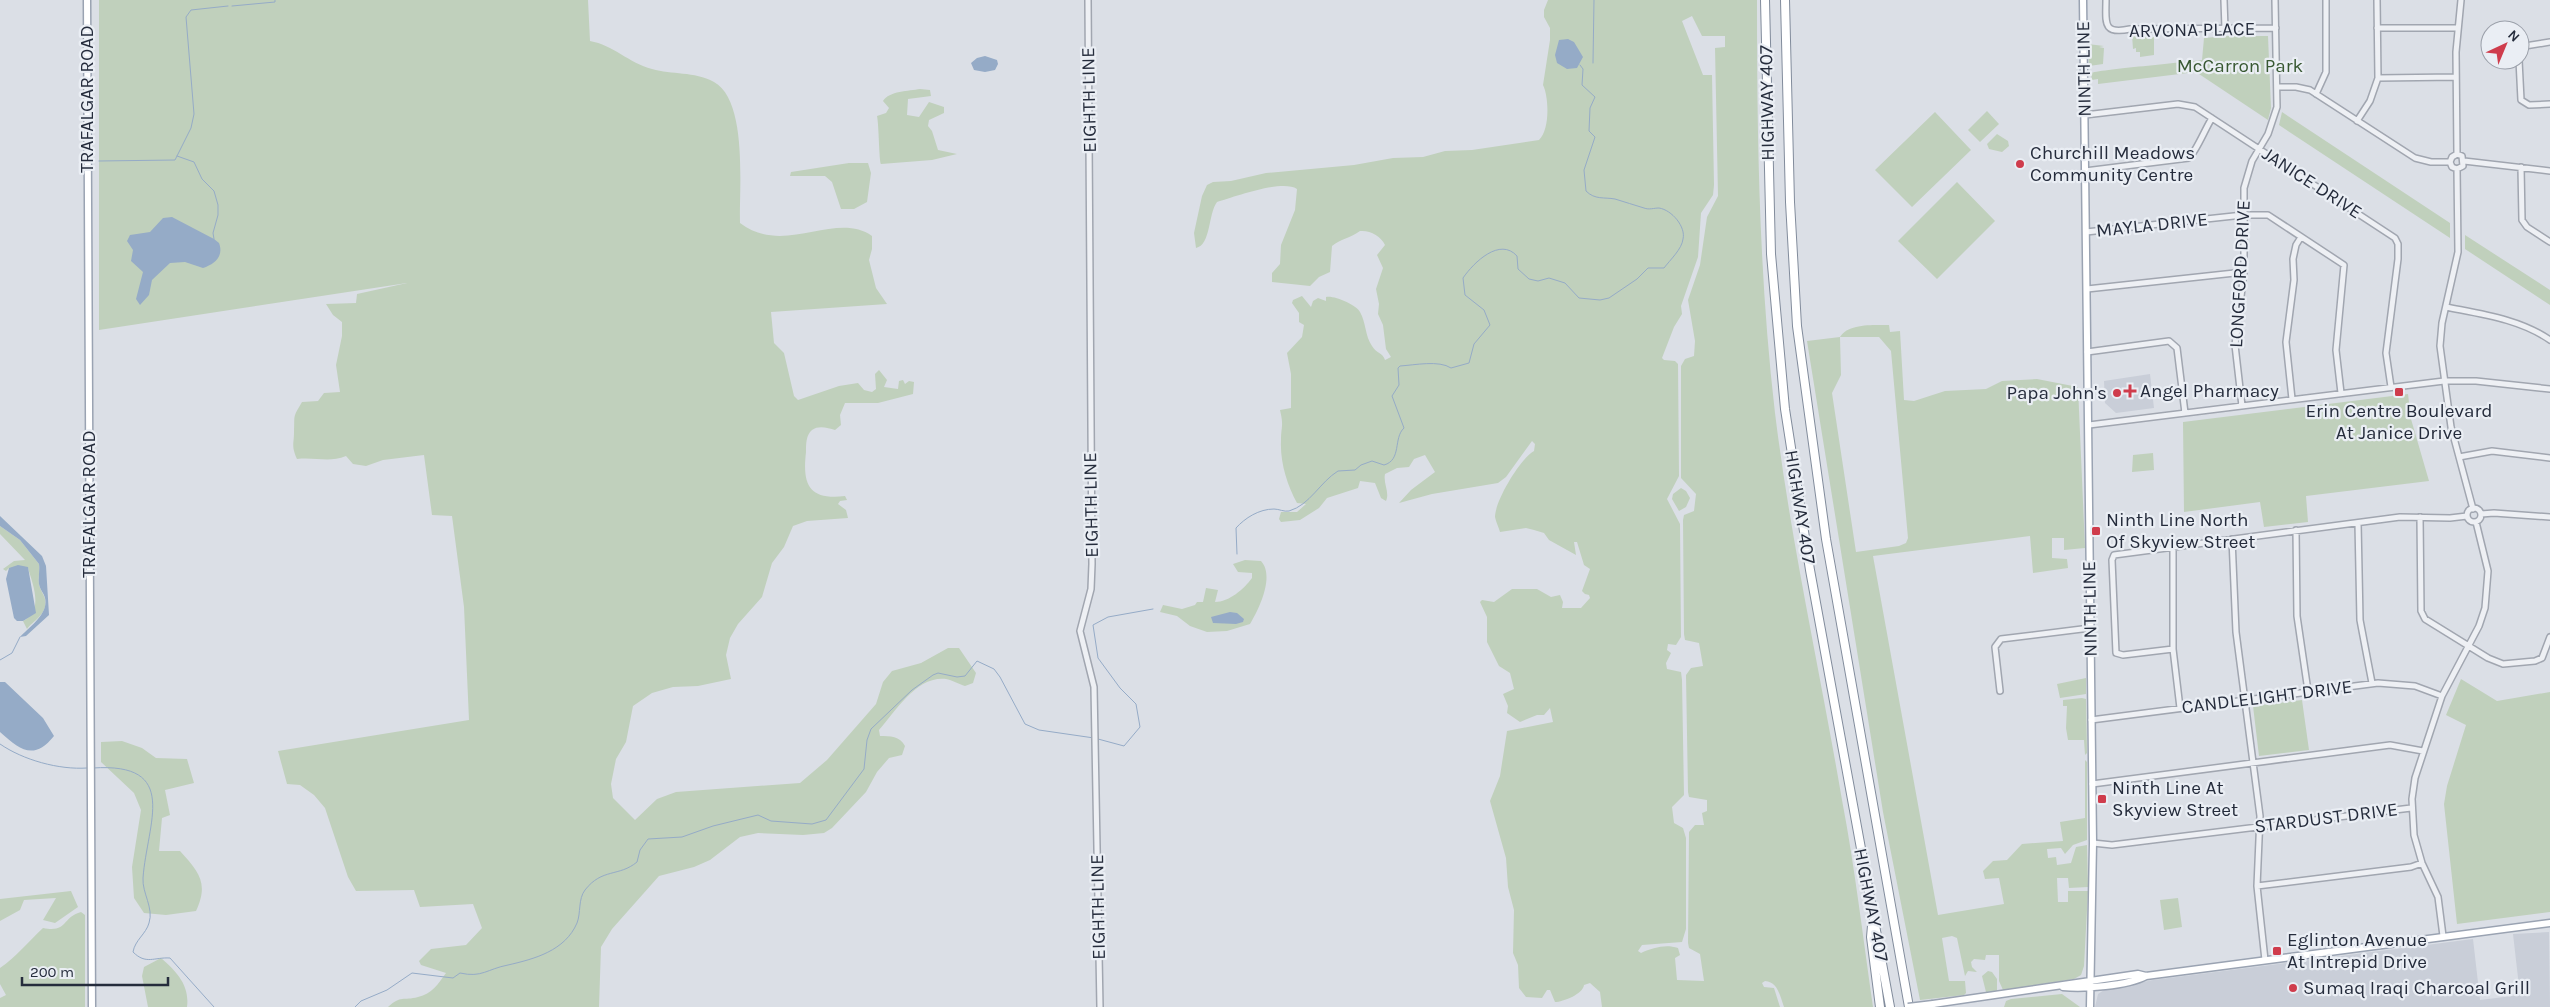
<svg xmlns="http://www.w3.org/2000/svg" width="2550" height="1007" viewBox="0 0 2550 1007" font-family="Karla,sans-serif">
	<style>
		.built { fill: #c9ced8 }
		.green { fill: #c0d0bc; fill-rule: evenodd }
		.water { fill: #95abc7 }
		.lines { fill: none; stroke-linecap: round; stroke-linejoin: round }
		.stream { stroke: #95abc7; stroke-width: 1 }
		.minor-casing { stroke: #a1a6b0; stroke-width: 8 }
		.major-casing { stroke: #9aa3b2; stroke-width: 9 }
		.highway-casing { stroke: #828c9c; stroke-width: 10 }
		.minor { stroke: #eef0f4; stroke-width: 5 }
		.major { stroke: #fff; stroke-width: 6 }
		.highway { stroke: #fff; stroke-width: 8 }
		.major-bridge-casing { stroke: #9aa3b2; stroke-width: 9; stroke-linecap: butt }
		.major-bridge { stroke: #fff; stroke-width: 6 }
		.poi-dot { fill: #cf3c4c; stroke: #eaeef4; stroke-width: 2 }
		.labels { text-anchor: middle; dominant-baseline: central; stroke-width: 4.5; stroke-linejoin: round; paint-order: stroke }
		.street-label { font-size: 19px; fill: #252c3c; stroke: #eaeef4 }
		.park-label { font-size: 19px; fill: #385832; stroke: #eaeef4 }
		.poi-label { font-size: 19px; fill: #252c3c; stroke: #eaeef4; text-anchor: start }
	</style>
	<rect width="100%" height="100%" fill="#dbdfe6"/>
	<path class="built" d="M2150,374L2154,408L2116,413L2105,403L2104,381Z
		M2549,932L2550,1007H2095L2098,994L2104,990L2153,980L2473,939L2480,1000L2520,995L2513,934Z"/>
	<path class="green" d="M99,0H588L590,41C613,45 629,63 652,69C672,75 694,71 714,82C748,101 739,188 740,223C784,257 836,210 872,236V249L869,260L876,288L887,304L771,312L774,343L784,353L794,396L798,400L839,386L858,383L864,390L872,392L876,389L875,374L879,370L887,380L884,387L898,389L899,381L903,380L905,384L909,381L914,382L913,394L878,403H845L840,415L841,425L835,430C828,428 819,425 812,430C806,435 806,444 806,452C802,486 810,500 845,496L847,500L840,501L838,504L846,510L848,518L807,521L793,526L784,547L772,563L762,597L738,624L730,638L726,655L731,679L698,686L673,687L652,693L633,706L626,742L616,759L611,784L613,798L635,820L657,799L676,792L800,783L827,760L876,704L883,682L892,671L921,663L948,648H959L976,673L973,683L965,686C959,684 952,680 946,679C916,676 897,710 879,730L880,736C890,736 900,736 905,746L902,755L889,758L877,772L866,792L832,828L824,833L803,835L758,833L740,837L710,860L694,867L659,876L612,929L601,947L599,1007H388C401,995 403,1001 418,997C432,994 438,984 446,973L421,965L419,961L431,949L466,945L482,928L473,904L420,907L414,890L356,891L348,877L325,808L314,795L300,785L287,784L278,751L469,720L464,607L452,516L432,515L424,455L383,460L366,466L353,464L346,456C329,463 316,457 297,459C291,445 294,445 294,432C295,414 292,419 302,402L318,401L324,393L340,392L336,365L342,336V322L333,315L326,304L356,303L357,294L407,283L99,330Z
		M1548,0H1757C1757,138 1759,276 1775,413C1791,543 1820,671 1842,800C1855,868 1863,938 1873,1007H1784C1780,996 1778,982 1765,981L1762,983L1764,987L1774,988L1780,1007H1602L1600,992L1590,983L1584,985C1583,994 1563,1002 1555,1002L1550,990H1547L1542,998L1526,997L1519,988L1518,965L1513,953L1514,910L1508,887L1506,858L1490,801L1500,776L1507,731L1553,722L1550,708L1544,715H1537L1520,722L1507,713L1508,706L1503,694L1514,689L1510,673L1499,666L1487,642V617L1480,602L1482,600L1494,602L1512,589H1537L1551,597L1560,595L1563,602L1562,608H1581L1590,598L1589,595L1585,594L1582,591L1590,569L1584,565L1577,542H1574L1576,555L1549,540L1544,533L1534,530L1526,528L1500,532C1499,528 1496,522 1495,517C1495,501 1520,459 1534,451L1535,444L1532,441L1506,477L1498,483L1432,494L1399,503L1411,490L1435,472L1425,455L1414,459L1409,467L1397,468L1385,474C1383,484 1390,492 1386,501L1381,498L1375,483L1360,481L1358,488L1327,498L1319,508L1300,520L1281,522L1279,519L1281,512H1297L1306,504L1297,503C1287,485 1280,462 1281,441C1281,425 1284,427 1280,410L1291,408V374L1287,353L1302,337L1304,325L1299,322V313L1292,303L1293,300L1302,296L1311,307L1313,301L1318,298L1326,301V297C1334,295 1357,305 1360,312C1366,322 1365,336 1372,346C1376,353 1383,353 1385,360L1391,357L1386,349L1383,325L1378,314L1379,304L1376,289L1383,268L1377,255L1385,245C1381,236 1370,230 1360,231C1351,238 1340,239 1332,246L1330,272L1319,277L1310,286L1272,282V273L1280,264L1281,245L1295,210L1297,189C1282,179 1234,197 1217,202C1208,214 1211,245 1196,248L1194,233L1202,196L1207,185L1213,182L1231,181L1266,173L1354,165L1393,158L1423,157L1445,151L1472,150L1539,140C1550,130 1549,97 1543,85L1550,40V28L1544,17V10ZM1692,16L1702,36H1725V47L1715,48L1718,196L1707,217L1700,265L1688,300L1695,341L1694,356L1685,359L1681,366V478L1696,494L1694,511L1684,515L1683,520L1684,634L1685,640L1699,643L1703,666L1691,668L1686,675L1688,792L1689,797L1707,800V811L1702,813L1704,825H1695L1689,832L1688,943L1689,948L1700,954L1704,981L1677,980L1675,958L1680,955L1678,948C1665,944 1653,948 1641,953L1638,951L1642,945L1682,942L1686,929V838L1683,828L1674,823L1672,807L1684,795L1682,680L1681,672L1667,669L1666,663L1671,653L1667,650L1668,644L1676,645L1681,637L1680,524L1667,499L1679,476L1678,364L1675,361L1664,360L1662,358L1674,327L1682,314L1681,306L1698,257L1701,213L1713,195L1714,185L1712,75H1703L1682,21Z
		M2132,35L2154,37V55L2140,57V52H2136V48L2133,49Z
		M2226,36H2268L2271,108L2268,120L2196,72L2098,84V79L2092,80L2091,73C2097,70 2188,62 2202,60L2204,38Z
		M2088,44L2104,46L2099,47L2104,48L2103,64L2089,66Z
		M920,89L930,90L931,96L908,99L907,115L919,117L929,102L944,107V113L929,120L928,126L932,131L938,150L957,154L932,160L881,164C879,162 879,125 877,116L886,113L889,108L883,101C889,91 909,91 920,89Z
		M1987,111L1999,124L1980,142L1968,130Z
		M1935,112L1971,150L1912,207L1875,170Z
		M2282,112L2450,223V238L2279,125Z
		M1997,134L2008,141L2009,146L2002,152L1989,149L1987,144Z
		M849,163H868L871,173L867,202L854,209H841L832,182L825,176H790L791,172Z
		M1957,182L1995,221L1937,279L1898,241Z
		M2465,235L2550,290V305L2465,249Z
		M1889,325L1890,332L1900,331L1904,400L1914,401L1945,391L1986,389L2002,381L2037,379L2078,387L2085,548L2064,550V538H2052V558L2067,559L2068,568L2033,573L2030,536L1873,556L1938,915L2004,904L1999,878L1985,879L1983,871L1993,861L2007,860L2022,844L2063,841L2060,822L2085,818V760L2087,762V840L2073,845L2065,854L2061,848L2047,849L2048,858L2056,857L2057,865L2071,863L2076,847L2087,845L2088,887L2069,888L2068,878H2057L2058,902H2068V891H2088L2084,966L2081,975L2074,979L2003,990L1999,981V955H1986L1985,960L1974,959L1971,962L1972,967L1977,972L1968,971L1965,976L1957,938L1952,936L1942,938L1949,981H1965L1966,993L1964,995L1920,1000L1883,812L1807,341L1840,337C1848,323 1875,325 1889,325ZM1840,337H1879L1891,351L1908,538L1906,543L1899,546L1856,552L1832,393L1841,375Z
		M2408,394L2411,419L2429,481L2306,496L2308,522L2264,527L2260,502L2184,512L2183,422Z
		M2153,453L2154,470L2132,472L2133,455Z
		M1681,488L1686,491L1690,498L1686,507L1679,511L1672,499L1673,494Z
		M0,526L20,540L39,564C40,571 38,578 39,584C40,590 44,594 45,599C48,614 34,620 27,629L23,621C44,611 33,585 28,568H9L6,571L3,569L14,561L25,560L0,534Z
		M1245,560L1261,561C1275,576 1259,609 1250,624L1227,631L1207,632L1190,626L1177,616L1160,612L1163,605L1182,609L1195,605L1197,602H1203L1206,588L1218,590L1215,602C1229,602 1244,589 1252,578V573L1238,572L1233,564Z
		M2086,678V694L2060,698L2057,684Z
		M2461,679L2497,701L2550,692V912L2457,924L2444,804L2447,786L2466,725L2446,715Z
		M2082,698L2086,699L2087,753L2085,755L2084,740H2068L2066,728L2067,706H2063V700Z
		M2302,700L2309,750L2259,756L2253,706Z
		M122,741L142,748L156,758L187,759L194,783L165,790L170,815L162,818L159,851H180C199,872 209,883 196,911L166,915L144,913L134,898L132,867L141,810L134,793L101,762V742Z
		M71,891L78,907L55,923L43,920L56,898L24,900L20,910L0,921V899Z
		M2178,898L2182,927L2164,930L2160,900Z
		M81,912L85,915V1007H0V998L6,995L0,984V968C16,957 29,941 43,928C68,933 62,917 81,912Z
		M161,958C176,971 190,985 187,1007H148L142,976L144,967Z
		M1988,971L1992,972L1997,979V991L1986,992L1982,976Z
		M2062,994L2080,1007H2004L2006,1001L2011,999Z"/>
	<path class="water" d="M1568,39L1574,42L1583,57L1577,68L1567,69L1557,63L1555,55L1559,40Z
		M985,56L997,60L998,64L995,70L985,72L974,70L971,63L977,58Z
		M172,217L214,239L219,243C224,256 215,264 203,268L185,262L170,263L152,280L149,295L140,305L136,299L143,272L131,261L133,250L127,241L130,235L150,232L163,218Z
		M0,516L42,556L46,566L49,615L26,636L20,637C29,627 49,614 45,598C44,593 40,590 39,584C38,577 40,571 39,564L20,540L0,526Z
		M18,565L28,567L36,613L23,621H17L14,618L6,579L9,568Z
		M1230,612L1237,613L1244,619L1243,622L1236,624L1213,623L1211,617Z
		M0,682H5L43,718L54,736C34,761 20,750 0,732Z"/>
	<g class="lines">
		<path class="stream" d="M232,6L275,2V0
			M1593,63L1594,0
			M177,156L194,162L202,179L214,191L218,205V215L213,233L214,239
			M99,161L175,160L191,128L194,114L186,17L191,10L228,6
			M1237,554L1236,528C1245,518 1259,509 1274,509C1279,509 1284,512 1289,511C1310,505 1320,482 1338,471L1355,470L1361,465L1372,461L1384,465C1402,460 1393,438 1404,428L1392,396L1399,385L1398,368L1400,366C1415,365 1439,360 1451,368L1469,363L1474,344L1490,325L1484,310L1465,295L1463,278C1474,262 1500,237 1517,256L1518,269L1529,279L1538,281L1549,278L1565,283L1579,298L1600,300L1609,298L1637,279L1648,268H1664C1670,260 1682,249 1683,239C1686,227 1672,210 1659,208C1654,208 1649,210 1644,208C1634,205 1625,202 1615,199C1604,197 1595,200 1586,191L1584,170L1595,137L1589,131L1590,108L1595,97L1582,85L1583,69L1580,65
			M0,660L12,653L20,637
			M1098,739L1124,746L1140,727L1136,704L1120,688L1098,658L1093,625L1108,617L1153,609
			M0,744C23,760 59,770 87,768
			M93,768C181,762 147,823 143,878C142,893 154,908 149,923C146,934 135,940 133,952C146,965 154,957 170,958L214,1007
			M355,1007L361,1001L387,990L412,973L453,978L460,973C482,978 487,969 508,965C534,959 565,951 577,923C581,913 578,899 585,890C602,868 619,877 637,862L640,850L648,839L682,837L713,826L758,815L771,821L812,824L826,820L864,769L867,740L871,729L912,690L933,675L938,673L957,677L965,676L977,661L994,669L1000,677L1025,724L1039,730L1094,738"/>
		<g class="minor-casing">
			<path id="minor" d="M1088,0L1092,564L1091,589L1080,631L1094,687L1100,1007
				M2106,0C2106,22 2102,35 2130,29L2276,28
				M2224,0L2225,29
				M2377,28H2458
				M2520,50L2525,46L2550,42
				M2519,60L2521,100L2529,105L2550,104
				M2378,78L2456,77
				M2277,87H2296L2310,90L2415,158L2431,162H2450
				M2316,94L2326,72V0
				M2085,115L2178,104L2195,107L2395,238L2398,244V259L2386,353L2391,387
				M2357,121L2370,101L2378,78L2377,0
				M2457,154L2456,52L2461,0
				M2457,154L2452,157L2450,162L2452,167L2457,169
				M2457,154L2462,156L2463,166L2457,169
				M2464,161L2550,171
				M2521,167L2522,220L2527,227L2550,242
				M2457,169L2458,252L2442,323L2440,346L2451,427L2473,509
				M2085,171L2189,158C2197,150 2205,129 2212,118
				M2086,232L2243,215H2268L2344,265L2336,350L2341,393
				M2087,289L2244,272
				M2446,307C2481,314 2520,319 2550,340
				M2087,352L2169,341L2177,348L2185,413
				M2292,399L2286,342L2294,280L2293,259L2296,245L2301,237
				M2242,406L2235,345L2244,272V188L2252,161L2268,134L2277,107L2275,0
				M2089,425L2444,381H2476L2550,389
				M2459,457L2492,451L2550,458
				M2467 515a7 7 0 1 1 14 0a7 7 0 1 1-14 0Z
				M2481,514L2494,513L2550,517
				M2420,517L2421,611L2425,619L2488,658L2503,664L2535,661L2542,658L2550,637
				M2358,523L2360,620L2372,683
				M2296,530L2297,616L2308,691
				M2232,539L2236,632L2260,816L2257,886L2265,960
				M2173,546V649L2180,708
				M2173,649L2123,655L2116,653L2112,560L2114,555L2400,517L2450,518L2467,516
				M2000,691L1995,647L2001,639L2090,628
				M2091,720L2378,683L2415,686L2442,696
				M2092,784L2390,745L2423,751
				M2093,843L2112,845L2411,808
				M2257,886L2411,867L2422,863
				M2443,936L2438,897L2422,863L2414,835L2412,799L2415,778L2442,696L2479,626L2485,608L2488,571L2476,522"/>
		</g>
		<g class="major-casing">
			<path id="major" d="M87,0L92,1007
				M2083,0L2093,843L2090,1007
				M2063,987C2084,989 2127,986 2146,976
				M1933,1004L2138,974L2146,976L2550,923"/>
		</g>
		<g class="highway-casing">
			<path id="highway" d="M1765,0L1771,254L1785,409L1810,570L1890,1007
				M1785,0L1790,202L1797,326L1826,539L1909,1007
				M1872,926L1871,937L1880,1007"/>
		</g>
		<use href="#minor" class="minor"/>
		<use href="#major" class="major"/>
		<use href="#highway" class="highway"/>
		<g class="major-bridge-casing">
			<path id="major-bridge" d="M1908,1007L1933,1004"/>
		</g>
		<use href="#major-bridge" class="major-bridge"/>
	</g>
	<g class="poi-dot">
		<circle cx="2020" cy="164" r="5"/>
		<path d="M2127.5 383.5h5v5h5v5h-5v5h-5v-5h-5v-5h5z"/>
		<rect x="2394" y="387" width="10" height="10" rx="2.5"/>
		<circle cx="2117" cy="393" r="5"/>
		<rect x="2091" y="526" width="10" height="10" rx="2.5"/>
		<rect x="2097" y="794" width="10" height="10" rx="2.5"/>
		<rect x="2272" y="946" width="10" height="10" rx="2.5"/>
		<circle cx="2293" cy="988" r="5"/>
	</g>
	<g class="labels">
		<g class="street-label">
			<text transform="translate(2192 30) rotate(-1)">ARVONA PLACE</text>
			<text transform="translate(2084 69) rotate(-91)">NINTH LINE</text>
			<text transform="translate(87 99) rotate(-90)">TRAFALGAR ROAD</text>
			<text transform="translate(1089 100) rotate(-91)">EIGHTH LINE</text>
			<text transform="translate(1767 103) rotate(-91)">HIGHWAY 407</text>
			<text transform="translate(2312 183) rotate(33)">JANICE DRIVE</text>
			<text transform="translate(2152 225) rotate(-6)">MAYLA DRIVE</text>
			<text transform="translate(2240 274) rotate(-87)">LONGFORD DRIVE</text>
			<text transform="translate(89 504) rotate(-90)">TRAFALGAR ROAD</text>
			<text transform="translate(1091 505) rotate(-91)">EIGHTH LINE</text>
			<text transform="translate(1800 507) rotate(81)">HIGHWAY 407</text>
			<text transform="translate(2090 609) rotate(-91)">NINTH LINE</text>
			<text transform="translate(2267 697) rotate(-7)">CANDLELIGHT DRIVE</text>
			<text transform="translate(2326 818) rotate(-7)">STARDUST DRIVE</text>
			<text transform="translate(1871 905) rotate(79)">HIGHWAY 407</text>
			<text transform="translate(1098 907) rotate(-91)">EIGHTH LINE</text>
		</g>
		<g class="park-label">
			<text x="2240" y="66">McCarron Park</text>
		</g>
		<g class="poi-label">
			<text x="2030" y="153">Churchill Meadows<tspan x="2030" dy="22">Community Centre</tspan></text>
			<text x="2140" y="391">Angel Pharmacy</text>
			<text x="2107" y="393" text-anchor="end">Papa John's</text>
			<text x="2399" y="411" text-anchor="middle">Erin Centre Boulevard<tspan x="2399" dy="22">At Janice Drive</tspan></text>
			<text x="2106" y="520">Ninth Line North<tspan x="2106" dy="22">Of Skyview Street</tspan></text>
			<text x="2112" y="788">Ninth Line At<tspan x="2112" dy="22">Skyview Street</tspan></text>
			<text x="2287" y="940">Eglinton Avenue<tspan x="2287" dy="22">At Intrepid Drive</tspan></text>
			<text x="2303" y="988">Sumaq Iraqi Charcoal Grill</text>
		</g>
	</g>
	<g transform="translate(2505 45) rotate(44)"><circle r="24" fill="#eaeef4" stroke="#9ba0aa"/>
	<path d="M0-4L9 19L0 12L-9 19Z" fill="#cf3c4c"/>
	<text y="-8" font-size="14" font-weight="bold" text-anchor="middle" fill="#252c3c">N</text>
	</g>
	<path d="M22 977v8h146v-8" fill="none" stroke="#252c3c" stroke-width="2.5"/>
	<text x="30" y="977" font-size="15" fill="#252c3c" stroke="#eaeef4" stroke-width="4" paint-order="stroke">200 m</text>
</svg>
